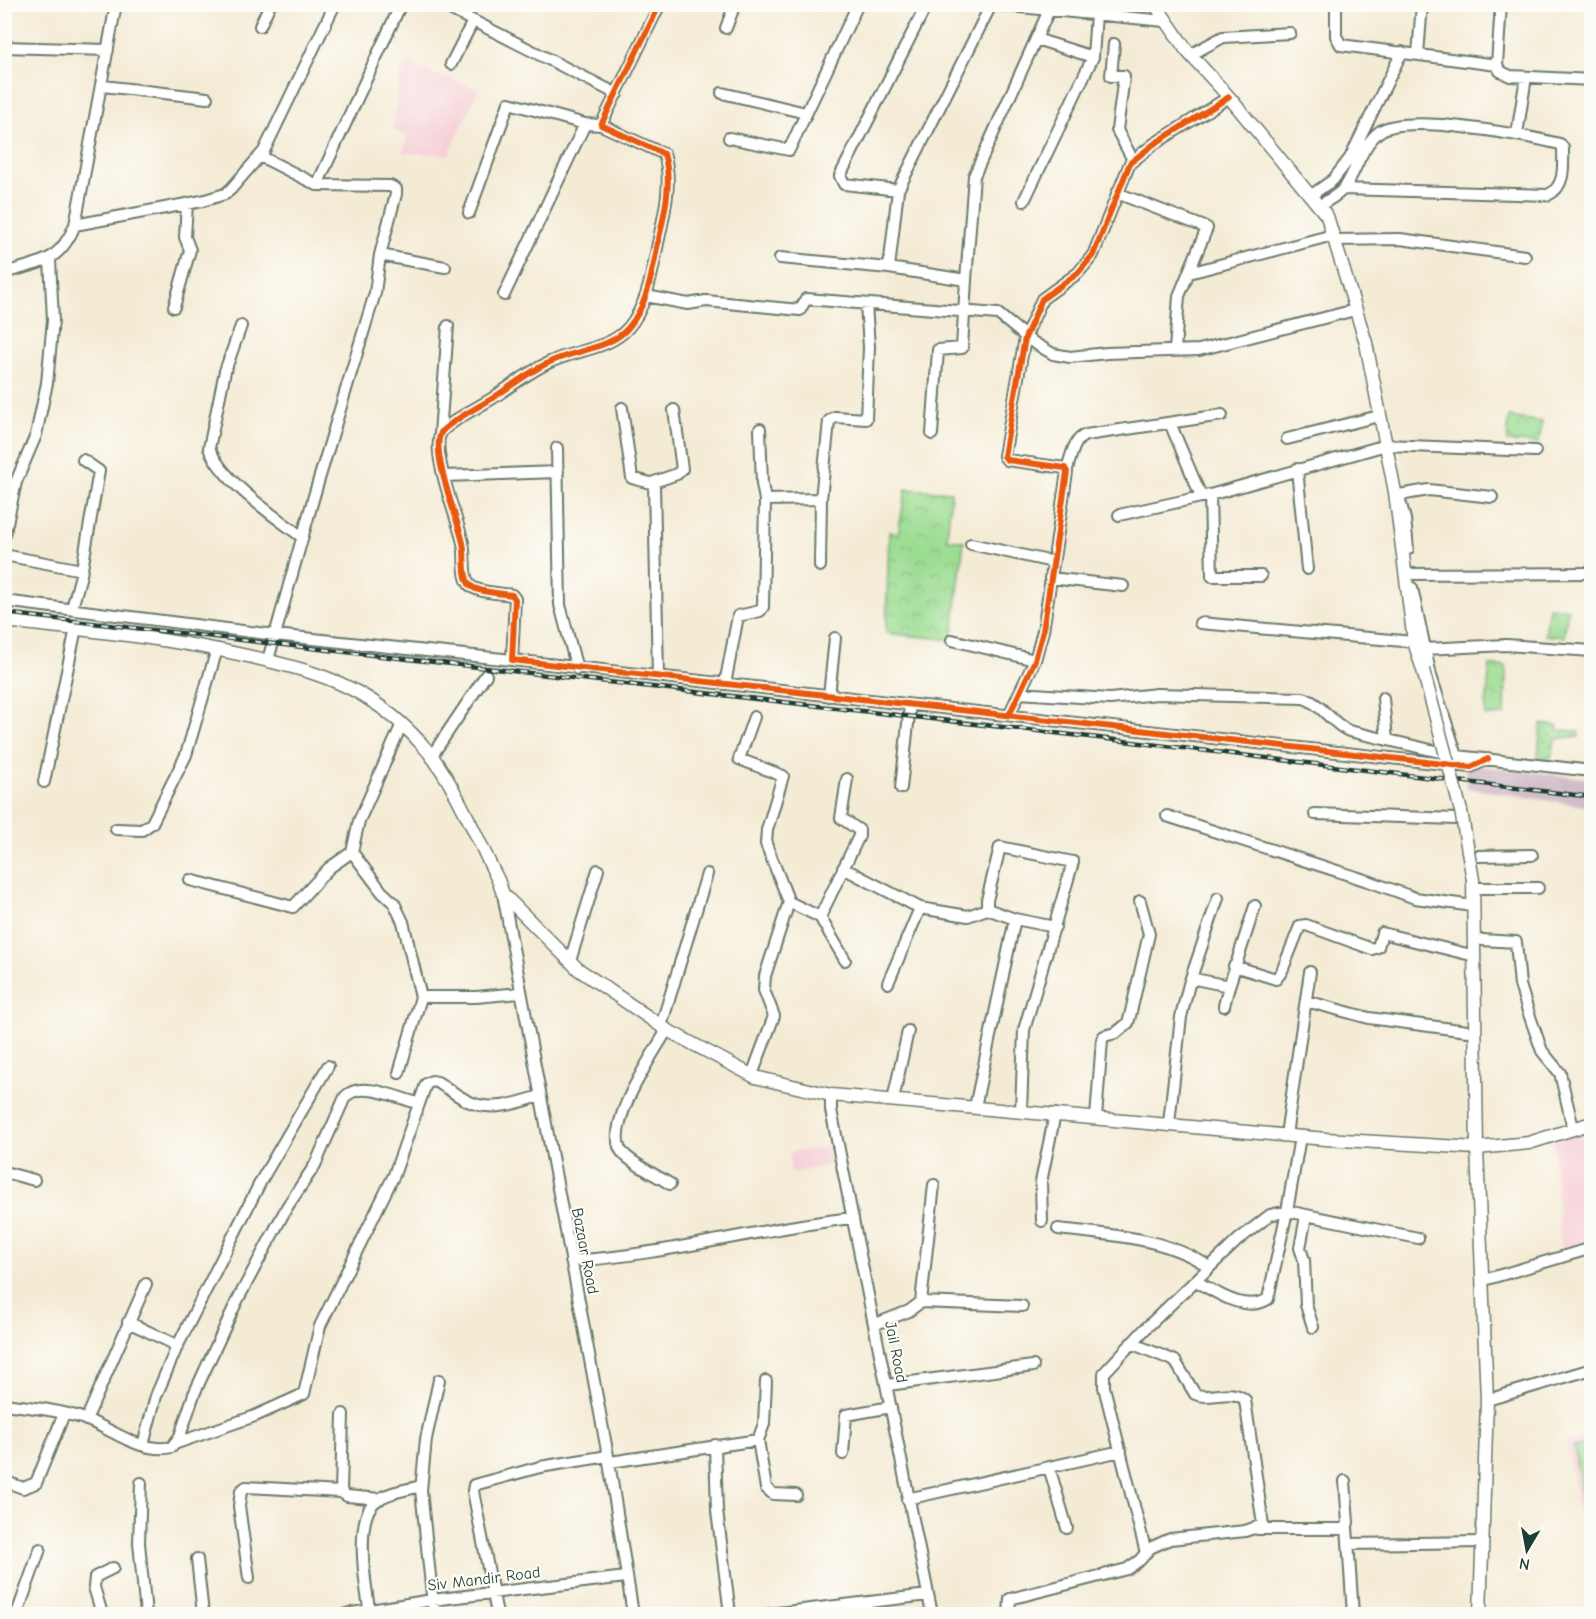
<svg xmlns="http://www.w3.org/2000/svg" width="1596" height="1619" viewBox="0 0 1596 1619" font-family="'Comic Neue',sans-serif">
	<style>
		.built { fill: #f6cfd6 }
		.industrial { fill: #d1bdc9 }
		.grass { fill: url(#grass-dots); stroke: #5e8d64; stroke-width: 1.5 }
		.park { fill: url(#park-crowns); stroke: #5e8d64; stroke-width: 1.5 }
		.pitch { fill: #9cdd93; stroke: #5e8d64; stroke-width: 1.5 }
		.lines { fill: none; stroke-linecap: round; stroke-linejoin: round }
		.minor-casing { stroke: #6a7a6c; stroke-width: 14 }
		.major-casing { stroke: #6a7a6c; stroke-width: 15 }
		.minor { stroke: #fff; stroke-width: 10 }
		.major { stroke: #fff; stroke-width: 12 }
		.rail-casing { stroke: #1f3d34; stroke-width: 4.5 }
		.rail { stroke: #fdfcf7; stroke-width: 2; stroke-dasharray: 7; stroke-linecap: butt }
		.major-bridge-casing { stroke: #6a7a6c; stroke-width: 15; stroke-linecap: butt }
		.major-bridge { stroke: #fff; stroke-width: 12 }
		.cycleway-casing { stroke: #fdfcf7; stroke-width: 10 }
		.cycleway { stroke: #e8590c; stroke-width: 6 }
		.labels { text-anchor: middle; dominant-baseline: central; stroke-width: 4.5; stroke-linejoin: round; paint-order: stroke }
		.street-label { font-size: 16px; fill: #1f3d34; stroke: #fdfcf7 }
	</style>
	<defs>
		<pattern id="grass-dots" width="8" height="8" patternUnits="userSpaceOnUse" patternTransform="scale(1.5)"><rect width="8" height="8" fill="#9cdd93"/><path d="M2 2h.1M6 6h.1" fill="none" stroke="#7fb479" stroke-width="1.8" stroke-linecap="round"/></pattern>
		<pattern id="park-crowns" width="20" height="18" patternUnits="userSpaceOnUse" patternTransform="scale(1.5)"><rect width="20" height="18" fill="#9cdd93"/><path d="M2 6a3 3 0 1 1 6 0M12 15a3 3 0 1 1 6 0" fill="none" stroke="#7fb479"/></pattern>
	</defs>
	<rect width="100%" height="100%" fill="#fdfcf7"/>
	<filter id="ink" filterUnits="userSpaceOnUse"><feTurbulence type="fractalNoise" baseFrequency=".0167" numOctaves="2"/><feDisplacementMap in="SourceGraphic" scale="12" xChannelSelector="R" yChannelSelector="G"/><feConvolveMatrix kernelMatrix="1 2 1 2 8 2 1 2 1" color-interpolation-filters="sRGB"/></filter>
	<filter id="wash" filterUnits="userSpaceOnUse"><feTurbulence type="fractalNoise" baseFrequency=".008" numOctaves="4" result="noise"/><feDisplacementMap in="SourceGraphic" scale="24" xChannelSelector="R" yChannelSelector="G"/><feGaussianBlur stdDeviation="1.35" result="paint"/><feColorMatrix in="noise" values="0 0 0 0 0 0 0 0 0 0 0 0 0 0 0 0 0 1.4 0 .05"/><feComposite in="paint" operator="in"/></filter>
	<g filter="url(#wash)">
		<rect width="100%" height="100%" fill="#f4ebd5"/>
		<path class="built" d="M406,64L479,89L449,155L402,153L408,137L393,130L401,71Z
			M1591,1129V1244L1561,1253L1553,1141Z
			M829,1147L833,1164L791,1174L789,1152Z
			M1591,1436V1578L1566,1442Z"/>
		<path class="industrial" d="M1464,764L1591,779V807L1467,788Z"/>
		<path class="grass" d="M1541,724L1558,726V730L1579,731V736L1555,739L1551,758L1538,757Z"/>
		<path class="park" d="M1509,417L1542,422L1539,443L1507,442Z
			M906,489L951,492L947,539L964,541L952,640L886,633L889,532L898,534Z
			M1549,607L1568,609L1564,637L1545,635Z
			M1490,666H1506L1505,715L1485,716Z"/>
		<path class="pitch" d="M1591,1443H1592L1591,1547L1574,1447Z"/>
	</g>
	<g filter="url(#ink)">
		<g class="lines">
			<g class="minor-casing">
				<path id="minor" d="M440,4L617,94
					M660,4L601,125L664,154C673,182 664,215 658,243C652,272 648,305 628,328C610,349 575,350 550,362C530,371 511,386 493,398C477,408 457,417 443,430C427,445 459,522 463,543C466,555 462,574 469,584C475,593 501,593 512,595L515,599L512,660L1471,767L1488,759
					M789,4H794
					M988,4L1165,21
					M1336,4V36L1341,45L1497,65
					M1501,4L1497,65L1500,71L1510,76L1592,80
					M260,26L270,4
					M726,28L735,4
					M1036,39L1093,57
					M1114,44L1111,76H1124L1117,130L1133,160
					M4,47L108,50
					M1418,54L1422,4
					M1190,55L1223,37L1290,33
					M451,64L473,21
					M103,86L207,98
					M722,93L806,113
					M1517,134L1526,77
					M729,138L789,150L858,4
					M260,156L317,185
					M898,190L844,184L840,176L927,4
					M1117,193L1207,228L1179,296L1175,350
					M1310,196L1333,180L1350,158L1402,52
					M1024,201L1093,57L1096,14
					M1319,206C1327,201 1339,195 1345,187C1356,171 1362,145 1379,132C1404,112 1527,136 1560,144L1563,148C1563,166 1566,186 1548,195L1343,189
					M469,213L509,103L585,124L601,125
					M75,225L202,201L225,194L231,189L264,151L335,4
					M1334,240L1400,239L1525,256
					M380,255L445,267
					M780,258L889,268L966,280L974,176L1049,10
					M889,268L898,190L991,5
					M4,273C41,262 59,263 75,225L116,4
					M1189,273L1333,235
					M504,295L585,124
					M646,296L688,304L706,301L800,310L806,299L998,314L1031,341L1053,354L1070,357L1107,353L1199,350L1355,310
					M174,307L190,250L185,237L187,204
					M241,326L225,371L209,448C223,482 273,515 302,537
					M622,408L632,478L654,484L658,676
					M1170,423L1201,496
					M440,434L448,326
					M932,434L938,350L962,348L966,280
					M1287,439L1379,416
					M557,448L560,605L577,669
					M1067,469C1071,458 1073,439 1086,435L1222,415
					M1297,469L1307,569
					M444,476L558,472
					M654,482L677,474L682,469L674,410
					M1398,494L1405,519L1408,549
					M1210,495L1212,576H1261
					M1399,495L1429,490L1492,497
					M765,500L821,499
					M1119,515L1210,495L1386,445L1535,451
					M4,537L16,482L36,435L47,383L53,320L50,260
					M971,544L1053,562
					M4,555L82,570
					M820,566L821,499L829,421L835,417L866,419L869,347L866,304
					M1405,574L1592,573
					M1050,578L1123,586
					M1412,588L1431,676L1457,756L1592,771
					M4,601L275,635L512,660
					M72,608L81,575L99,471L83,460
					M1200,623L1414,642
					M952,640L1035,660
					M1425,649L1506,645L1592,651
					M268,660L314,496L375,293L380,255L396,194V189L390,186L317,185L401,4
					M725,684L738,616L760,611L763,607L765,500L762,484L760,429
					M1019,693L1110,699L1157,694L1303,698C1320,702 1332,724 1349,731L1457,756
					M829,696L835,638
					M1383,698L1387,740
					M1009,715L1035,660L1043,631L1067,472L1065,468L1007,460L1004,456L1025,338L1042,299L1078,273L1093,255L1130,163L1154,144L1229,97
					M431,757L486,675
					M44,782L76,628
					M901,788L910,705
					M1315,814L1456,819
					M1167,816L1371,882L1415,898L1466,905
					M116,829L142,830L152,823L186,755L217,649
					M352,852L359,821L401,726
					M1478,856L1532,855
					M843,868L920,908
					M190,880L293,907L329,868L352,852L382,892L394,903L403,922L421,997L399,1073
					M1480,888H1538
					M503,894L608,1456L633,1614
					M789,902L820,917L859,836V830L841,818L847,779
					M820,917L845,960
					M1482,940L1516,942L1520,985L1528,1011L1542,1051L1560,1073L1573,1128
					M570,961L598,870
					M1234,966L1276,979L1282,971L1300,926L1306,925L1372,949L1378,947L1382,933L1467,954
					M888,983L920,908L968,916L987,909
					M1189,984L1218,898
					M421,997H476L520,993
					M1306,1001L1369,1018L1467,1031
					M1224,1006L1229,986
					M661,1026L707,874
					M667,1030C653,1054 607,1121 620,1149C626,1161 658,1176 670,1184
					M752,1075L774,1016L764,990L765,976L789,902L766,844L767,830L783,776L739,759L754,717
					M831,1095V1110L932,1614
					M893,1100L908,1031
					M975,1107L1015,919
					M1021,1111L1024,1030L1073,862L1000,847L987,900V909L1015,919L1055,927
					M1096,1117L1102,1040L1104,1036L1116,1033L1128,1023L1130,1016L1149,934L1140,901
					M1169,1123L1181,1017L1189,984L1195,979L1229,986L1255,906
					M1286,1135L1310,972
					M1300,1137L1287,1211L1418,1238
					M4,1172L34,1180
					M1306,1216L1300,1248L1304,1260L1306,1305L1313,1327
					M1042,1221L1041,1182L1055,1114
					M1058,1229C1109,1235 1166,1237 1209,1267
					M571,1261C667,1255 759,1228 853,1218
					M1484,1280L1592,1248
					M921,1302L1022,1306
					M128,1322L172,1343L176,1349L156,1396L143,1445
					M876,1324L909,1311L921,1302L934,1185
					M176,1349L262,1179L328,1066
					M766,1381L764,1424L758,1440L766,1488L773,1494L796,1495
					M888,1385L1033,1366
					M1487,1400L1592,1369
					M4,1404C30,1407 57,1410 82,1418C112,1428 139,1454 172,1447L180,1436L194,1394L236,1303L287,1207L315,1165L345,1097C361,1080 398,1098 417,1103
					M343,1414L341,1492L347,1496L380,1499
					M86,1420L146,1284
					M177,1443L255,1416L304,1394L320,1326L394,1175L426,1084L432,1081L437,1082C448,1088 458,1097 470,1102C492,1112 518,1103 540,1096
					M715,1445L717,1511L730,1614
					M843,1454L846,1415L891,1407
					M610,1462L758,1440
					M1049,1467L1067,1528
					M4,1481L23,1488L36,1483L64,1414
					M141,1483L139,1543L146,1614
					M907,1499L1121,1451
					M1347,1527L1353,1614
					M1257,1529H1345L1348,1523L1345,1481
					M1348,1544L1482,1542
					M1146,1553L1104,1387V1373L1146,1328L1238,1240L1270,1215L1287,1211L1268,1299C1245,1313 1217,1293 1196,1281
					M197,1559L203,1614
					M249,1578L239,1506L241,1491L246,1487L341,1492
					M17,1614L40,1549
					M102,1614L94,1587L95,1577L113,1568
					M346,1614L432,1600L626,1577
					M370,1614C366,1589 353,1518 376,1501C387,1492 408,1490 421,1486
					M434,1614L421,1490L426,1439L439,1380
					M497,1614L473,1491L474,1485L540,1467L608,1456
					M769,1614L928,1595
					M1009,1614L1010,1599L1127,1569L1140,1560L1150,1548L1170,1539L1245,1531L1263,1525L1245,1400C1232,1387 1210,1401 1195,1394L1175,1361L1131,1343"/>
			</g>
			<g class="major-casing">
				<path id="major" d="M1155,4L1187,51L1229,97L1327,216L1366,343L1395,492L1414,642L1423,670
					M4,621C88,630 170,638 252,657C290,666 330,675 364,696C386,709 409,729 426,749C453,780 479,843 498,880L503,894L578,969L667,1030L755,1077L831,1095L1326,1139L1477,1148L1529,1143L1592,1123
					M1473,880L1477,1148L1487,1400L1480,1614"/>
			</g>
			<use href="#minor" class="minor"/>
			<use href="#major" class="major"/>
			<g class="rail-casing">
				<path id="rail" d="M4,613L1107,739L1592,797"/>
			</g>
			<use href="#rail" class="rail"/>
			<g class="major-bridge-casing">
				<path id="major-bridge" d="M1423,670L1461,811L1473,880"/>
			</g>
			<use href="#major-bridge" class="major-bridge"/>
			<g class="cycleway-casing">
				<path id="cycleway" d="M660,4L601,125L664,154C673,182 664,215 658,243C652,272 648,305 628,328C610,349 575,350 550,362C530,371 511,386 493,398C477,408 457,417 443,430C427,445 459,522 463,543C466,555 462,574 469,584C475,593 501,593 512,595L515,599L512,660L1471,767L1488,759
					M1009,715L1035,660L1043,631L1067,472L1065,468L1007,460L1004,456L1025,338L1042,299L1078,273L1093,255L1130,163L1154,144L1229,97"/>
			</g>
			<use href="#cycleway" class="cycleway"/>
		</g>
	</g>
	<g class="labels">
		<g class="street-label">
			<text transform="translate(585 1251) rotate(79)">Bazaar Road</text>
			<text transform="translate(896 1352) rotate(79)">Jail Road</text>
			<text transform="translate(484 1579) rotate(-7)">Siv Mandir Road</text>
		</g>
	</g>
	<rect width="1596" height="1619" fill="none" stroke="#fdfcf7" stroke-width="24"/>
	<g transform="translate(1527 1550) rotate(190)" stroke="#fdfcf7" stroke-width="4.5" paint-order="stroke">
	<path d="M0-4.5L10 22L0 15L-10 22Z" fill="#1f3d34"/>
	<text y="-9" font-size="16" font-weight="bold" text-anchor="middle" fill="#1f3d34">N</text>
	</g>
</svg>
